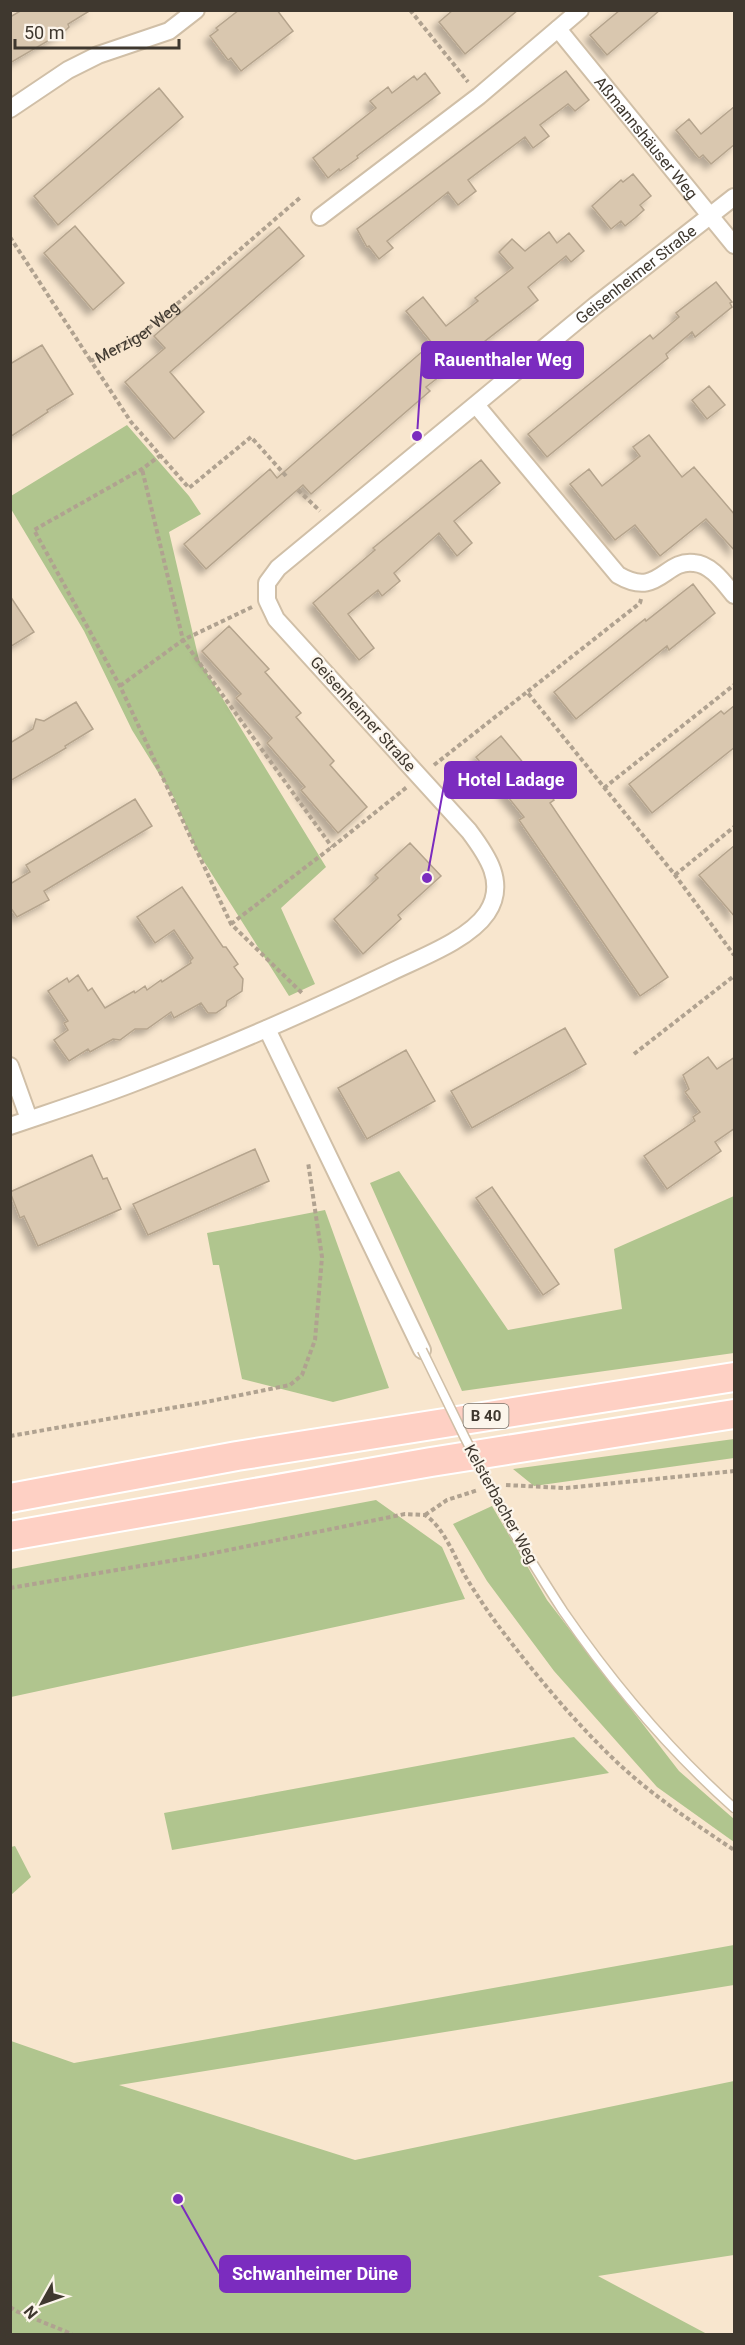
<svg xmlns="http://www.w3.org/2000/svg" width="745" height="2345" viewBox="0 0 745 2345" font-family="Roboto,sans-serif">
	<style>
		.green { fill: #b0c58e }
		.building { fill: #d9c7af; stroke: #b5a48d; stroke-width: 1.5; filter: url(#shadow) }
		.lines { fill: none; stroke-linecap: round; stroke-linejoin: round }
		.service-casing { stroke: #d0bfa7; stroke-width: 11 }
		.minor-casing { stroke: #d0bfa7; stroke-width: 20 }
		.trunk-casing { stroke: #fff; stroke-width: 32 }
		.path { stroke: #b0a290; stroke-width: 4; stroke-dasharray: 4.5 3; stroke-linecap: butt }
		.service { stroke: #fff; stroke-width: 8 }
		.minor { stroke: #fff; stroke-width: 16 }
		.trunk { stroke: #fed0c4; stroke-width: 28 }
		.service-bridge-casing { stroke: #d0bfa7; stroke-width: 11; stroke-linecap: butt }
		.service-bridge { stroke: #fff; stroke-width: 8 }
		.labels { text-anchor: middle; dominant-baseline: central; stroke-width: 4.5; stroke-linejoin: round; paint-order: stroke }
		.shield { fill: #fcf5eb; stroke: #787167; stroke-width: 1.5 }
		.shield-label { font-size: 15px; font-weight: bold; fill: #3f382f }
		.street-label { font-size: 16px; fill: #3f382f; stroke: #fcf5eb }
		.leader { fill: none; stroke: #7b2cbf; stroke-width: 2 }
		.callout-dot { fill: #7b2cbf; stroke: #fcf5eb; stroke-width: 2 }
		.callout { fill: #7b2cbf; stroke: #7b2cbf; stroke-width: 2 }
		.callout-label { font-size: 18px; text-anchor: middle; font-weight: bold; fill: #fff }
	</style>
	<defs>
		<filter id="shadow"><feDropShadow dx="-5.5" dy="5.5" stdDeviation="3" flood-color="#0004"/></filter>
	</defs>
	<rect width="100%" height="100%" fill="#f8e6ce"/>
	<path class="green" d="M127,425L189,496L201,514L169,532L199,660L326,867L281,908L315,984L289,996L196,849L174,798L132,730L84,631L11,509V496Z
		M399,1171L508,1330L622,1309L614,1249L734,1196V1353L462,1391L370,1183Z
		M325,1210L389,1388L333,1402L242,1379L219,1265H213L207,1233Z
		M734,1439V1458L534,1486L513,1469Z
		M376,1500L442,1547L465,1599L11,1697V1569Z
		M492,1506L547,1600L679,1771L734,1819V1842L657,1787L554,1671L487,1581L453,1524Z
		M574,1737L609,1773L172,1850L164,1813Z
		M15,1846L31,1877L11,1895V1847Z
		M734,1945V1985L119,2085L355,2160L734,2081V2255L598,2276L707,2334H11V2041L74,2063Z"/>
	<path class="building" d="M22,10H91L68,24L69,27L65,31L10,63V17Z
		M239,10H277L293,31L241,71L231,58L228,60L210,36L218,30L216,28Z
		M453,10H518L465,54L439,22Z
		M620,10H660L607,55L590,35Z
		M566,71L589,100L575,111L568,104L540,125L549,136L533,148L525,137L468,180L476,191L458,205L448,192L387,241L393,248L379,259L369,246L367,247L357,229Z
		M425,73L440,93L357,156L358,158L340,171L339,169L328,178L313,158L376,108L370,101L388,87L392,93L414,76L417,80Z
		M159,88L183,117L58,225L34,196Z
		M735,106V144L711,164L703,155L699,158L676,130L689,119L701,134Z
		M633,174L651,196L640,205L644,210L635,218L625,226L621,221L611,229L592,206L621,180L623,182Z
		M75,226L124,283L93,310L44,253Z
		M279,227L304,256L170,372L204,412L174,439L125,382L165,348L154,336Z
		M549,232L557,243L569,233L584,251L571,262L566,256L528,287L538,300L426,387L430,391L311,494L303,485L206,569L184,544L270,469L277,478L432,343L406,311L423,297L446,326L478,301L475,298L513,268L499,252L512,239L525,251Z
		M716,282L732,302L730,303L732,307L695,337L692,332L666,354L668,358L547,457L528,434L650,335L653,339L679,317L676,313Z
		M42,345L73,394L47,410L48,412L10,437V364Z
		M709,386L725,405L707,419L692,400Z
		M649,435L682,477L694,467L735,515V551L706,519L660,556L635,525L615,540L570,484L589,469L602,486L640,456L633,447Z
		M481,460L500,483L454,521L472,543L457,556L439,533L394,573L400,581L382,596L378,590L348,614L374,648L359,660L313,603L375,550L373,548Z
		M693,584L715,613L669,650L667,646L576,719L554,692L645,619L646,621Z
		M10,596L34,632L10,647Z
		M229,626L269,669L265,672L301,713L296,717L334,761L330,765L367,807L338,833L301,790L305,787L267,743L272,738L236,698L241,694L202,651Z
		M76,702L93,729L65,746L66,748L10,781V743L33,729L36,719L44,721Z
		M735,705V747L652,813L629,784L721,711L724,714Z
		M501,736L554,800L550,803L668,977L640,996L519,820L524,817L476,757Z
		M135,799L152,826L44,891L49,900L17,917L10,907V884L30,872L26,865Z
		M410,843L441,876L398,915L401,919L363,954L334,919L378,878L375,875Z
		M735,845V917L699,875Z
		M182,887L223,947H226L238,964L234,967L243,979L242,991L227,1001L226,1006L216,1013H208L201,1003L174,1018L171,1012L147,1029H135L120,1040L113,1039L90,1052L88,1049L69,1061L54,1040L68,1030L64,1023L68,1021L48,991L67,978L69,982L78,975L88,991L92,988L105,1008L134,991L135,993L145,986L147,990L161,980L162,982L191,963L190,961L193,958L174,930L155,943L137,917Z
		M565,1028L586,1064L472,1128L451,1091Z
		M406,1050L435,1101L367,1139L338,1088Z
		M708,1057L717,1069L735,1057V1128L715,1142L721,1151L667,1189L644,1156L695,1121L693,1117L700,1112L685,1092L689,1089L683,1075Z
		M255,1149L269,1181L148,1235L133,1204Z
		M92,1155L103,1179L107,1178L121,1209L38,1246L24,1216L20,1218L10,1192Z
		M492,1187L559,1284L543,1295L476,1198Z"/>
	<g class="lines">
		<g class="service-casing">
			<path id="service" d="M514,1533C530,1559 546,1585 563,1611C612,1682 670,1751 734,1808"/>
		</g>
		<g class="minor-casing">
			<g id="minor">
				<path id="s2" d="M558,29L734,245"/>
				<path d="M10,109L68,70L98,55L169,31L196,10"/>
				<path d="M320,217L479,96L580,10"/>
				<path d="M476,405L618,575C659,599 664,559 694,563C711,564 724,583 734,595"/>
				<path d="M267,1029L422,1350"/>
				<path d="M10,1066L29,1119"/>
				<path id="s3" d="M10,1126C51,1112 92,1099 131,1084C218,1051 303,1014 387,974C417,959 468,941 487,913C507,883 487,855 469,831L276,619L267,600V583L278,568L596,305L734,197"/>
			</g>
		</g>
		<g class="trunk-casing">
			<path id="trunk" d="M10,1498L237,1456L734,1377
				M10,1536L431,1462L734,1414"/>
		</g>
		<g class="path">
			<path d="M410,10L468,82"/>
			<path d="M10,237L91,361"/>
			<path d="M10,324V327"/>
			<path d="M161,455L142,469L34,530L120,686L231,924L303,994"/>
			<path id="s1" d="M286,476L251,437L189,488L131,422L91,361L141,335L302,196"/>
			<path d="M298,490L320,511"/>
			<path d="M641,599L640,603L527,692L675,875L734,955"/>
			<path d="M252,607L183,640L332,847"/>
			<path d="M120,686L183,640L142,469"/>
			<path d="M434,765L527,692"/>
			<path d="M604,788L734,685"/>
			<path d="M675,875L734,827"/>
			<path d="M231,924L332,847L407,787"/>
			<path d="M634,1054L734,976"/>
			<path d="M10,1436L206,1402L290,1385L302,1375L315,1340L322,1257L308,1162"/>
			<path d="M506,1485L565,1488L734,1471"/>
			<path d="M425,1515L447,1500L478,1490"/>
			<path d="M10,1588L199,1556L405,1514L425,1515C445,1528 455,1559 467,1579C478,1597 490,1615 503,1632C539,1679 577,1725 621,1766C656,1798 695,1824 734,1850"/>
			<path d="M10,2307L18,2312L72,2334"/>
		</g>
		<use href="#service" class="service"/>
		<use href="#minor" class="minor"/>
		<use href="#trunk" class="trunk"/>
		<g class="service-bridge-casing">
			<path id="service-bridge" d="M422,1350L465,1438L514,1533"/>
		</g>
		<use href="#service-bridge" class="service-bridge"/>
	</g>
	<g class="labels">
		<rect class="shield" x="463.5" y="1404" width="45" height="24" rx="4.5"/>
		<g class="shield-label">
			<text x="486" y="1416">B 40</text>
		</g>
		<g class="street-label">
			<text stroke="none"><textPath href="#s2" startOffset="140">Aßmannshäuser Weg</textPath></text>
			<text stroke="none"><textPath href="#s3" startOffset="1422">Geisenheimer Straße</textPath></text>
			<text stroke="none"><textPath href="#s1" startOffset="348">Merziger Weg</textPath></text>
			<text transform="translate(363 714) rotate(48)">Geisenheimer Straße</text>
			<text transform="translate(501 1504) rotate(61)">Kelsterbacher Weg</text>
		</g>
	</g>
	<path class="leader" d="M417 436L422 360M427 878L445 780M178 2199L220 2274"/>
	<g class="callout-dot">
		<circle cx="417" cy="436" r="6"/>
		<circle cx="427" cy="878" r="6"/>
		<circle cx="178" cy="2199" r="6"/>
	</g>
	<g class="callout">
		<rect x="422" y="342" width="161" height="36" rx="6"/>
		<rect x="445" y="762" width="131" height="36" rx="6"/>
		<rect x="220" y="2256" width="190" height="36" rx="6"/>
	</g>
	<g class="callout-label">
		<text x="503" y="366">Rauenthaler Weg</text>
		<text x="511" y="786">Hotel Ladage</text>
		<text x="315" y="2280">Schwanheimer Düne</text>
	</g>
	<rect width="745" height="2345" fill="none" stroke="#3f382f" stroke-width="24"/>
	<g transform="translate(42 2303) rotate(230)" stroke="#fcf5eb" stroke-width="4.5" paint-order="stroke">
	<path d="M0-4.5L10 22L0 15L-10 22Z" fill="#3f382f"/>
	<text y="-9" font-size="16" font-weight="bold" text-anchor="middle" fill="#3f382f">N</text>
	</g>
	<path d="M15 39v9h164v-9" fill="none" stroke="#3f382f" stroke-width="3"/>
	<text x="24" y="39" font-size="18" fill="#3f382f" stroke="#fcf5eb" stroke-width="4.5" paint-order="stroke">50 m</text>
</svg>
